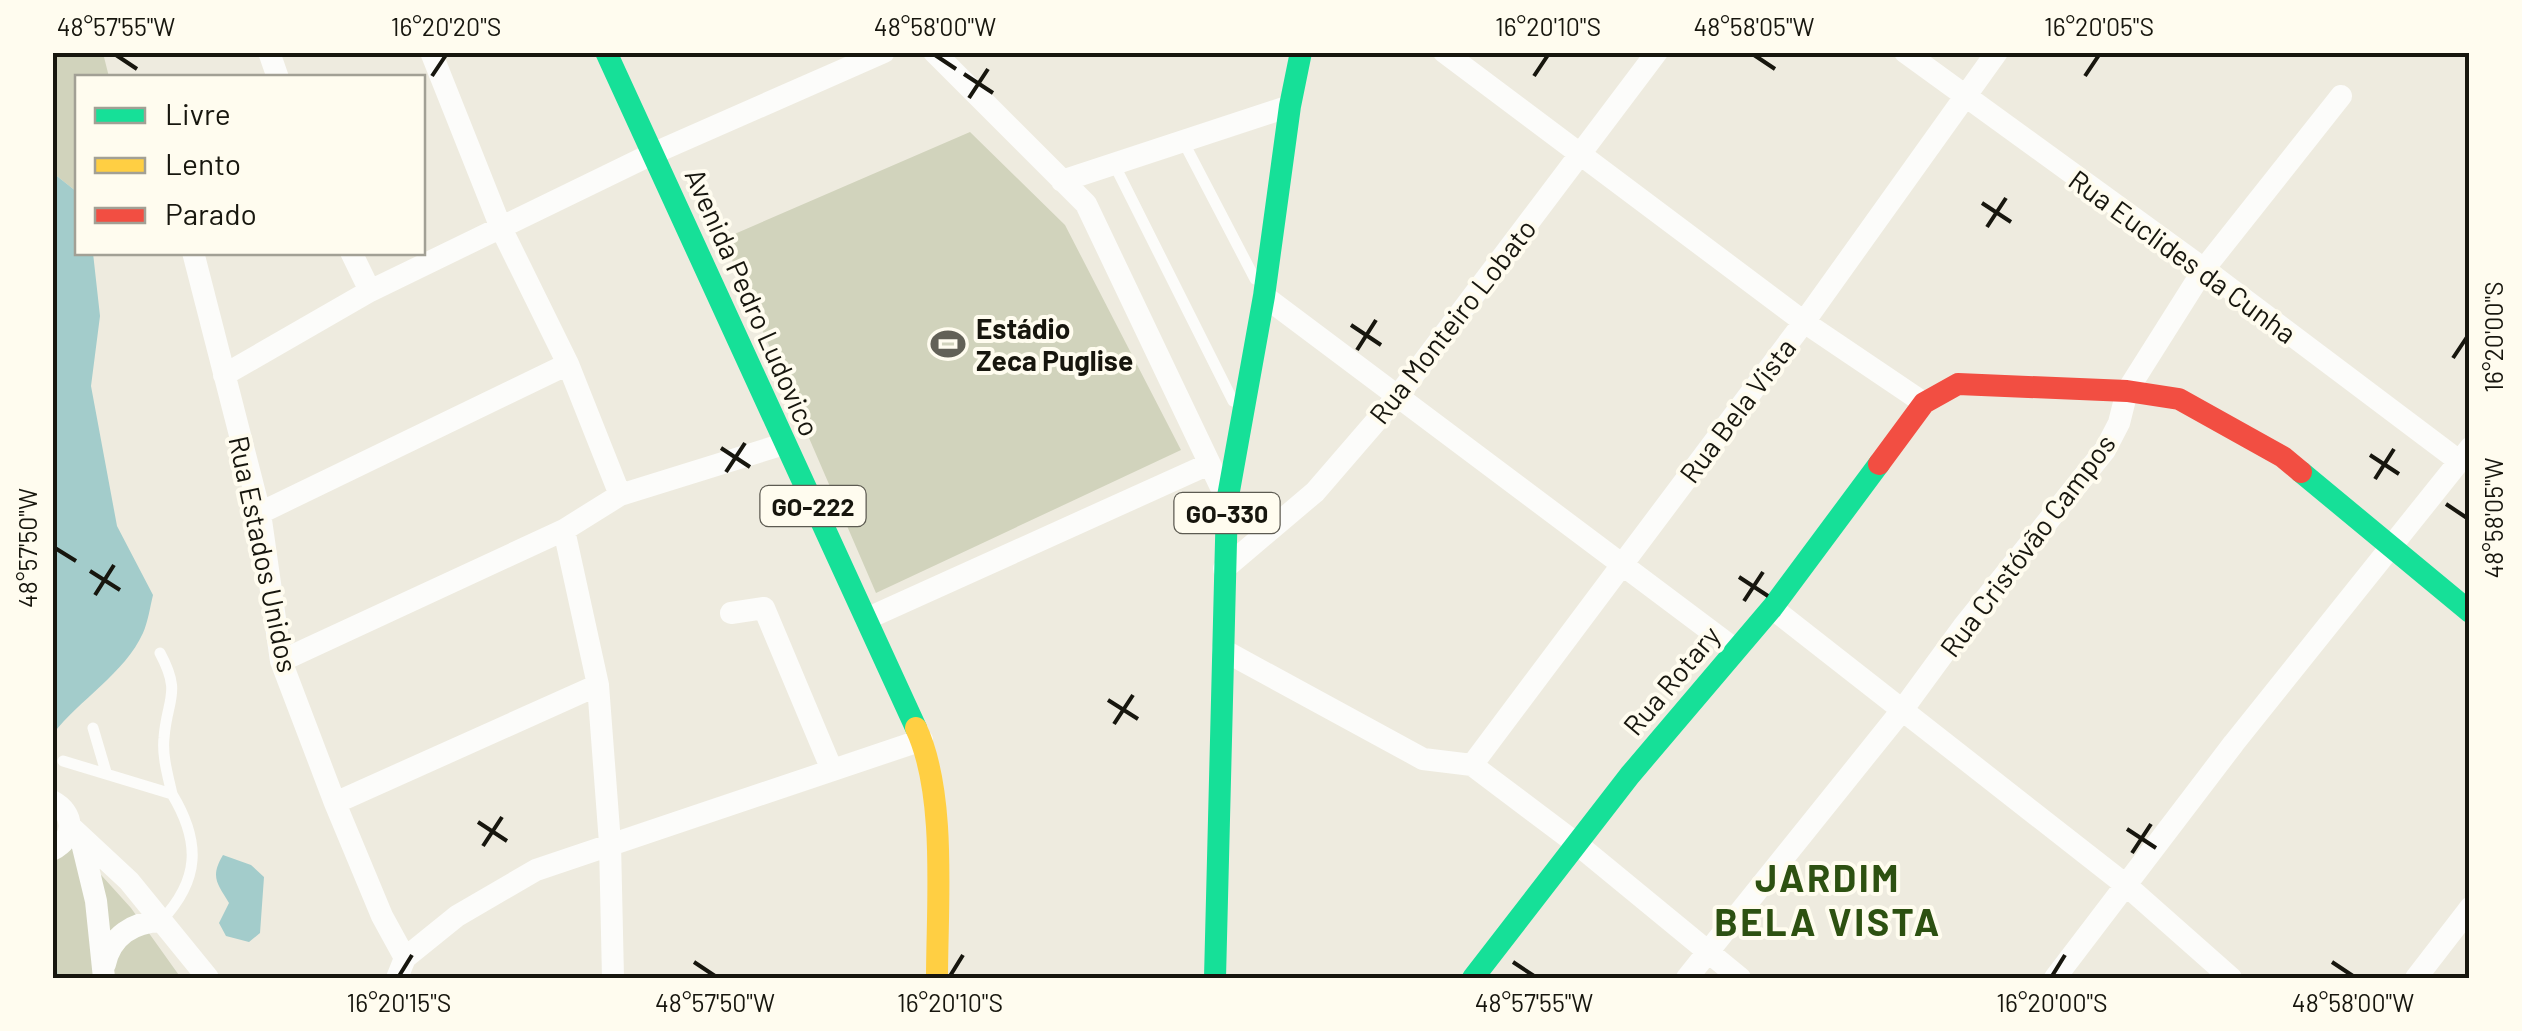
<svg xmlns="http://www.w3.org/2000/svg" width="2522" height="1031" viewBox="0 0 2522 1031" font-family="Barlow,sans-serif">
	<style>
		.green { fill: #d1d3bc }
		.water { fill: #a3cccb }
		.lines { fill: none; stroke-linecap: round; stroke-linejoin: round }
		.stream { stroke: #a3cccb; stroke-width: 6 }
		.lane { stroke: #fcfcfa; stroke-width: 11 }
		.street { stroke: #fcfcfa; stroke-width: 22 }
		.fast { stroke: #16e098; stroke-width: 22 }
		.slow { stroke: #ffcf43; stroke-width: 22 }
		.jam { stroke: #f24e42; stroke-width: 22 }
		.ticks { fill: none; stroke: #17160e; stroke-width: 4 }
		.labels { text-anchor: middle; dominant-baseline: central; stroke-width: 8; stroke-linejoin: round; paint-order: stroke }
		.shield { fill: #fffcef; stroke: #5d5b52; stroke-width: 2.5 }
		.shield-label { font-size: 25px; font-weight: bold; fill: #17160e }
		.street-label { font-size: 28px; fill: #17160e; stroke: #fffcef }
		.poi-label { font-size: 28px; font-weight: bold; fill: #17160e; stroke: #fffcef; text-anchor: start }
		.district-label { font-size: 38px; font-weight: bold; letter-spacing: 2.5px; fill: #2d5111; stroke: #fffcef }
		.neatline { fill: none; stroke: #17160e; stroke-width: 4 }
		.ticks-label { font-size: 25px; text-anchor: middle; fill: #17160e }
	</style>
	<rect width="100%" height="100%" fill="#eeebdf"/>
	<path class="green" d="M53,53H103L109,77L78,78L77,192L53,173Z
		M970,132L1065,225L1181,450L876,593L723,239Z
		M52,829L64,834L131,908L181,978H53Z"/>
	<path class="water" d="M53,173L77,192L78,252L93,253L100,316L91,386L117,526L153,595C150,607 148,622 143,633C125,673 79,700 53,734Z
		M223,855L251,865L264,877L260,933L249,942L226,936L219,923L229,903C217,883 210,877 223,855Z"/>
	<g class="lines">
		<path class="stream" d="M52,949L55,978"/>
		<path class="lane" d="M1183,141L1255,279
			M1114,164L1233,401
			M160,653C182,694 167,698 164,738C162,756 168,776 172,794
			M93,728L106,772
			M63,761L172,794C201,842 200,880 161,921"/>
		<path class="street" d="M269,52L278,78
			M431,52L501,228L568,364L620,495
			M934,52L1086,204L1227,500
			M1444,52L1804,322L1924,403
			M1905,52L2204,269L2459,461
			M1062,181L1290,106
			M193,252L260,513L281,661L335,803L382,916L405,958
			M351,252L370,291
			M1264,296L1736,650
			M224,375L370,291L652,154L884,52
			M260,513L568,364
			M564,530L598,685L610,843L613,978
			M1224,569L1315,492L1397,397L1657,52
			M1772,608L2127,886L2231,978
			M731,613L764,608L832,770
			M866,619L1209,464
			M1223,650L1423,759L1472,765L1577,844L1740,978
			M281,661L564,530L620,495L784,444
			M1472,765L1804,322L1997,52
			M52,801C75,813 76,838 52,850
			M335,803L598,685
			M71,827L129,881L208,978
			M81,839L96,901L104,978
			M105,964C111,936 133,922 161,921
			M397,978L405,958L457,916L536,870L922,740
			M1687,978L1903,709L1963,627L2105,450L2119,423L2127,391L2204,269L2341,96
			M2055,978L2234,743L2470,448
			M2416,978L2470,908"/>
		<path class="fast" d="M606,52L916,728
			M2301,472L2470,612
			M1215,978L1227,502L1264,296L1290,106L1301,52
			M1473,978L1630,775L1772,608L1879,464"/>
		<path class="slow" d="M916,728C947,794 937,905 937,978"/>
		<path class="jam" d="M1879,464L1924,403L1958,384L2127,391L2179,399L2283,457L2301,472"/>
	</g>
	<path class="ticks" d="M116,55L137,69M935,55L956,69M1754,55L1775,69M964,74L993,93M432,76L446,55M1534,76L1548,55M2085,76L2099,55M969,98L988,69M1982,203L2011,222M1987,227L2006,198M1351,325L1381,345M1357,350L1376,320M2453,358L2467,337M721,448L750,467M2370,455L2399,474M726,472L745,443M2375,479L2394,449M2446,504L2467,518M55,548L76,561M90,571L120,590M1739,577L1768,596M95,595L114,565M1744,601L1763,572M1108,700L1138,719M1114,724L1133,695M478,822L507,841M2127,829L2156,848M483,846L502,817M2132,853L2151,824M694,962L715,976M1513,962L1534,976M2332,962L2353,976M399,976L412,955M950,976L963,955M2052,976L2065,955"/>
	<defs>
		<g id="stadium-bare" transform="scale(2.7)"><path d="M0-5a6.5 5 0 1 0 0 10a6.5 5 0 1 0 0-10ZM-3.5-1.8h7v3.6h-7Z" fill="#626157" stroke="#fffcef" stroke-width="2.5" paint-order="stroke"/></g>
	</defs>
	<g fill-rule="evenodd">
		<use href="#stadium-bare" x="948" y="344"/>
	</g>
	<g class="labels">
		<g class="shield">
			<rect x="760.5" y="486" width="105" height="40" rx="8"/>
			<rect x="1174.5" y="493" width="105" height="40" rx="8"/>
		</g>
		<g class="shield-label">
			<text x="813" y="506">GO-222</text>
			<text x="1227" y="513">GO-330</text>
		</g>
		<g class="street-label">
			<text transform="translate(2183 256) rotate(36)">Rua Euclides da Cunha</text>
			<text transform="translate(753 302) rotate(66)">Avenida Pedro Ludovico</text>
			<text transform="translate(1452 321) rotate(-52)">Rua Monteiro Lobato</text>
			<text transform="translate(1737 410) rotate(-53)">Rua Bela Vista</text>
			<text transform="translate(2027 545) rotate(-53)">Rua Cristóvão Campos</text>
			<text transform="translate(264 554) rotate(78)">Rua Estados Unidos</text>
			<text transform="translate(1671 680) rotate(-50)">Rua Rotary</text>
		</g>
		<g class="poi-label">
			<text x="976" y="328">Estádio<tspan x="976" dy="32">Zeca Puglise</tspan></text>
		</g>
		<g class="district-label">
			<text x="1828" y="877">JARDIM<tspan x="1828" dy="44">BELA VISTA</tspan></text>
		</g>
	</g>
	<rect width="2522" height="1031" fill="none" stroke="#fffcef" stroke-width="110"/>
	<rect x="75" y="75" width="350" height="180" fill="#fffcef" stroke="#a2a095" stroke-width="2.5"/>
	<rect x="95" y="108" width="50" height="15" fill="#16e098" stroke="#a2a095" stroke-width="2.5"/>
	<text x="165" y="125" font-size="30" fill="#17160e">Livre</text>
	<rect x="95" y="158" width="50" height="15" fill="#ffcf43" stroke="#a2a095" stroke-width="2.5"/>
	<text x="165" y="175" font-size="30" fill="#17160e">Lento</text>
	<rect x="95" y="208" width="50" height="15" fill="#f24e42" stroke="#a2a095" stroke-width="2.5"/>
	<text x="165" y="225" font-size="30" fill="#17160e">Parado</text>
	<rect x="55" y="55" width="2412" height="921" class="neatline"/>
	<g class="ticks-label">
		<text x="116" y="36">48°57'55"W</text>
		<text x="446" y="36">16°20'20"S</text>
		<text x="935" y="36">48°58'00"W</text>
		<text x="1548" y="36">16°20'10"S</text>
		<text x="1754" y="36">48°58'05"W</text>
		<text x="2099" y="36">16°20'05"S</text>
		<text transform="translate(2494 337) rotate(-90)" y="9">16°20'00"S</text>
		<text transform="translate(2494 518) rotate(-90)" y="9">48°58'05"W</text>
		<text transform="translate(28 548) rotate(-90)" y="9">48°57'50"W</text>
		<text x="399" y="1012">16°20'15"S</text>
		<text x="715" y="1012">48°57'50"W</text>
		<text x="950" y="1012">16°20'10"S</text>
		<text x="1534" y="1012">48°57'55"W</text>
		<text x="2052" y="1012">16°20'00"S</text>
		<text x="2353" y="1012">48°58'00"W</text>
	</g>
</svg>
